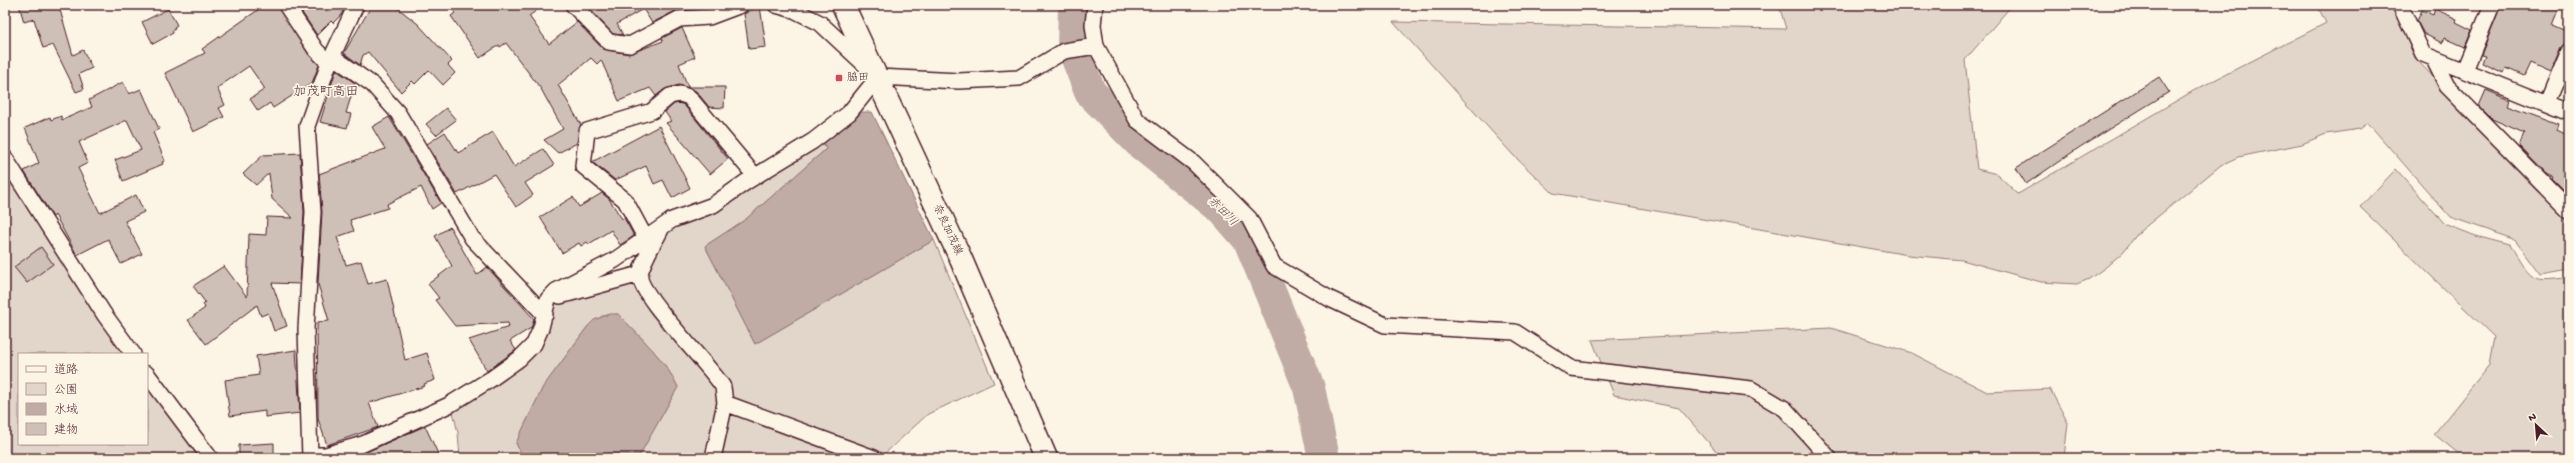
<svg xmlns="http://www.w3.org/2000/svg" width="2574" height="463" viewBox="0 0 2574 463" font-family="'Gochi Hand','Klee One',sans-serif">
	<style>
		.green { fill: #e2d5ca; stroke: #967a7a }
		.water { fill: #c0aca5; stroke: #917474 }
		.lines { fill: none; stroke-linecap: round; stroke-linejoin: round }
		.river { stroke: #c0aca5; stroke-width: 32 }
		.building { fill: #cfc0b7; stroke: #4a1f2b }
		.minor-casing { stroke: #4a1f2b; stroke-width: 18 }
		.primary-casing { stroke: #4a1f2b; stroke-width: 25 }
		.minor { stroke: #fcf5e5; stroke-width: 15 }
		.primary { stroke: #fcf5e5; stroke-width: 22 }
		.poi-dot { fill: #d1495b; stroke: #fcf5e5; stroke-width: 1.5 }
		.labels { text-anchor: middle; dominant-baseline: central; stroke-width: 3.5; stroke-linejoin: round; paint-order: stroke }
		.poi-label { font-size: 11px; fill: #4a1f2b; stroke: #fcf5e5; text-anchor: start }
		.street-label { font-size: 11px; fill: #4a1f2b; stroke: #fcf5e5 }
		.water-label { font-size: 12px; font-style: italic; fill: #6d4950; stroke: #fcf5e5 }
		.quarter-label { font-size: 13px; fill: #4a1f2b; stroke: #fcf5e5 }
	</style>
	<rect width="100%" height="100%" fill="#fcf5e5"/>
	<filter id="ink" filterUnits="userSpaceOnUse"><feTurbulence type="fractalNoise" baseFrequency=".025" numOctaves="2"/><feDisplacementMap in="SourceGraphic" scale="8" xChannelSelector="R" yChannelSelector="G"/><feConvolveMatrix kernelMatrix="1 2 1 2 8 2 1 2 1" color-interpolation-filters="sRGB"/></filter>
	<g filter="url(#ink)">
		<path class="green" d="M1779,5H2012L1965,60L1977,169L1997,174L2018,194L2193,91L2326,23L2317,5H2393L2415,58L2564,211L2569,239V269L2540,274L2514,239L2450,217L2368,123L2360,129L2326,134L2302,144L2238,157L2221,165L2139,232L2123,252L2106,267L2089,279L2077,284L2041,282L1962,260L1908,255L1553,193L1513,155L1393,22L1786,29Z
			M823,141L826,149L746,219L705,246L755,344L934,240L994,383L928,414L881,457L729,400L659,304L644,274L664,233Z
			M5,169L126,354H19V444H147V383L203,458H5Z
			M2396,169L2445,224L2476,236L2510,245C2532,278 2527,284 2569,277V458H2464L2434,434L2489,365L2494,337L2360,207Z
			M635,279L706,373L719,395L708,458H638L678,387C665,359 639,336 618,314L602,316L588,326L543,387L516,443L523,458H460L458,433L453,412L518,366L554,305L571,295Z
			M1831,328L1912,353L1987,392L2050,389L2068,423L2064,458H1722L1679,408L1614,395L1592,340Z
			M728,407L863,458H717Z"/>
		<path class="water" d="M863,112H872L934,240L755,344L705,246L746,219L826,149L823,141Z
			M610,314H618C639,336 665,359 678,387L638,458H523L516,443L543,387L588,326L594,320Z"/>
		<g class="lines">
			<path class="river" d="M1074,5L1073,48L1090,92L1141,144L1223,210L1249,240L1309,388L1324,458"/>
		</g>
		<path class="building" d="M19,5H67L68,8L60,10L73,55L83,50L92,68L79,74L84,89L76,92L53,45L43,48L34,19L24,22Z
			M265,5H277L309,55L319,65L312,83L273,108L270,103L258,111L250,99L265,89L249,66L217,88L225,105L219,108L224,117L193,132L165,73L205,53L202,49Z
			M297,5H346L341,15L333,23L331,21L317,35Z
			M372,5H394L418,24L452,61L448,65L455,73L443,85L429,70L415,84L412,81L401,92L368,52L363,55L360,65L344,53Z
			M448,5H544L529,16L549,44L577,22L603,49L629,54L663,41L662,38L682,28L695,57L679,64L688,87H725L724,108L709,107L696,91L679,85L665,89L656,96L650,88L619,101L601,60L597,64L591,58L558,85L581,125L577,143L558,153L544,140L563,129L541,89L506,43L500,47L499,45L480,58L451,16L455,13Z
			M586,5H672L675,11L652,23L643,9L617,24L623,35L613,34Z
			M2501,5H2561L2553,25L2569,32V41L2561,46L2550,72L2530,63L2524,76L2506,68L2504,73L2482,63L2485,56L2481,55Z
			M760,6L766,47L749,49L744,14Z
			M168,9L177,25L174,27L175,29L172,31L173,33L153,44L142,22Z
			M2435,9L2457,19L2456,22L2472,30L2465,47L2445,38L2442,43L2424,34L2417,21L2422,10L2433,15Z
			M336,70L355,83L346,113L351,114L347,128L320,122Z
			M2159,77L2169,92L2080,147L2026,184L2016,168Z
			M123,82L129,94L141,89L159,129L153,132L165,161L162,162L163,164L123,181L115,160L141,150L127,120L79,142L88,163L78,168L100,213L136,195L144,212L125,221L142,254L121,264L108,239L77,255L55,215L53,217L24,171L39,163L25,128L50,117L51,120L61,116L62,120L92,107L89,100Z
			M2486,90L2510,100L2508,105L2559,124L2557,130L2569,136V193L2562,190L2551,179L2552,177L2546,174L2519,146L2524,133L2492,119L2479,106Z
			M679,103L684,105L728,159L710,174L666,123L671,121L665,112L674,104Z
			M446,108L456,120L436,135L426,124Z
			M389,117L441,203L432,209L421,187L387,204L388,208L350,220L354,231L337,237L346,265L361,261L368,284L387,279L405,360L427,353L435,380L424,384L425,386L369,403L378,427L327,445L318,419V410L317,322L329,321L318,284L322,212L319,174L385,149L372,127Z
			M659,126L690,188L672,198L663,180L654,184L646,166L615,180L592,162Z
			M445,132L458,153L493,132L514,167L543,149L554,165L525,183L533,195L516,207L494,174L457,194L427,144Z
			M300,153L304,212L300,284L272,283L287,326L274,331L268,313L261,316L257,305L206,344L188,320L205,308L203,304L205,302L193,286L224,266L247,297L249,234L266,235L267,217L293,218L272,199L269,173L256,185L243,174L263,155Z
			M602,193L609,199L622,219L624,218L634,236L620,245L611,230L589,244L587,242L581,246L579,243L562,253L540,217L573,197L579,207Z
			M450,227L477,275L487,267L534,319L531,328L510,341L516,350L487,371L469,340L509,327L508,323L455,326L435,300L439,298L428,284L452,266L435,236Z
			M41,247L53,264L27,283L14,267Z
			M296,350L300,413L265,417V411L230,416L225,380L259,375L256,356Z
			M425,426L440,458H367L364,453Z
			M274,443V458H239V445Z"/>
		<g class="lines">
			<g class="minor-casing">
				<path id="minor" d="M286,5L316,50L329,63
					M573,5L609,42L630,45L679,19L709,17L741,5
					M776,5L794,10L820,23L878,77L959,81L1019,78L1064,51L1096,46
					M1095,5L1093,25L1096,46L1137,120L1194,163L1249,218L1274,266L1330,299L1385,325L1515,332L1571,368L1751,389L1785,409L1829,458
					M2400,5L2423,54L2569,113
					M332,56L373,85L398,113L472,238L545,315
					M2434,60L2447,86L2569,210
					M2465,70L2492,5
					M2547,103L2569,50
					M5,158L104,314L133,354
					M661,229C655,242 643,259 640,274C636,293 710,365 723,387L725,403L713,458
					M646,239L625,200L583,166L587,131L652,111L670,96L680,94L689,97L755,176
					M560,296L640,274
					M147,374L210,458
					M725,403L874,458
					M310,455H326L363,444L449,405L491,379L519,359L534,344L541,328L548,299L556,291L615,260L672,220L713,205L746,182L813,141L849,113L878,77
					M310,458L306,329L313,212L307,126L329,63L356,5"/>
			</g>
			<g class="primary-casing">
				<path id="primary" d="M843,5L960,257L1046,458"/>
			</g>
			<use href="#minor" class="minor"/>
			<use href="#primary" class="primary"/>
		</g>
	</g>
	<rect class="poi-dot" x="835" y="74" width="8" height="8" rx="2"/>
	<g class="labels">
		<g class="poi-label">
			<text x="847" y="78">脇田</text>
		</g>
		<g class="street-label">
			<text transform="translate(947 230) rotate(65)">奈良加茂線</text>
		</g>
		<g class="water-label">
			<text transform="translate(1222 212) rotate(45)">赤田川</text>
		</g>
		<g class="quarter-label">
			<text x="326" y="92">加茂町高田</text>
		</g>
	</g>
	<rect width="2574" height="463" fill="none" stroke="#fcf5e5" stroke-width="20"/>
	<rect x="10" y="10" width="2554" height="443" fill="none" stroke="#4a1f2b" stroke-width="1.5" filter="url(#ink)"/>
	<rect x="18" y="353" width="130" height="92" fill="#fcf5e5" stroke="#b59f9b"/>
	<rect x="26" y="366" width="20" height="6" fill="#fcf5e5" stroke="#b59f9b"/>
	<text x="54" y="373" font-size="12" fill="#4a1f2b">道路</text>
	<rect x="26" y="383" width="20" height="12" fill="#e2d5ca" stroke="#b59f9b"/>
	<text x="54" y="393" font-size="12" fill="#4a1f2b">公園</text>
	<rect x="26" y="403" width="20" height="12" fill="#c0aca5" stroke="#b59f9b"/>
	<text x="54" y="413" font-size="12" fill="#4a1f2b">水域</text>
	<rect x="26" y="423" width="20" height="12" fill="#cfc0b7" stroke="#b59f9b"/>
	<text x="54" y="433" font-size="12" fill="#4a1f2b">建物</text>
	<g transform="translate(2536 425) rotate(334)" stroke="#fcf5e5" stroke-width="3" paint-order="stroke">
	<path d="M0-3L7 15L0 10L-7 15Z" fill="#4a1f2b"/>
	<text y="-6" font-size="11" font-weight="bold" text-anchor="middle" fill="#4a1f2b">N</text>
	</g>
</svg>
